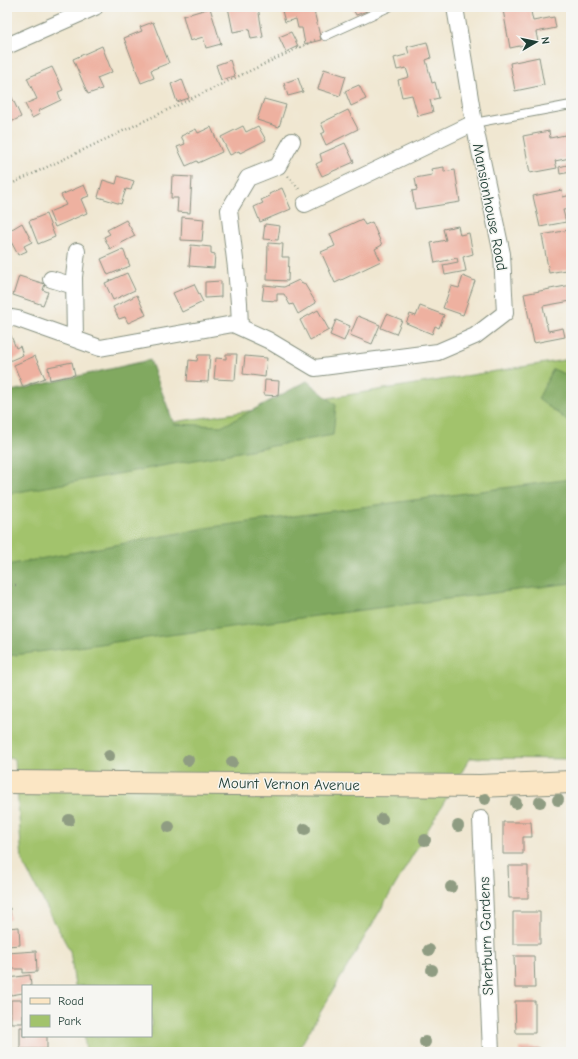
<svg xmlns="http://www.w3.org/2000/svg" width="578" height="1059" viewBox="0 0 578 1059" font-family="'Comic Neue',sans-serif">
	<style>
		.green { fill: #a2c36c; stroke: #608050 }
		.forest { fill: #81a960; stroke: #50734a }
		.building { fill: #eeb1a0 }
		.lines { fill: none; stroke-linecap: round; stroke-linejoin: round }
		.lane-casing { stroke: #889282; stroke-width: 10 }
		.street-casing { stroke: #889282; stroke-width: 18 }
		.secondary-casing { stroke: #889282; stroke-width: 24 }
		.path { stroke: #889282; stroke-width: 2.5; stroke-dasharray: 1 3; stroke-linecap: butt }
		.lane { stroke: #fff; stroke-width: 8 }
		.street { stroke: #fff; stroke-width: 16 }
		.secondary { stroke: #fbe6c4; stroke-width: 22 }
		.tree { fill: #8f9c82 }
		.labels { text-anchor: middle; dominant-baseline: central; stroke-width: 3; stroke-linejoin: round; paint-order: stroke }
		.street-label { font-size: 15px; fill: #1f3d34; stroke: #f6f6f2 }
	</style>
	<rect width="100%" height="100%" fill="#f6f6f2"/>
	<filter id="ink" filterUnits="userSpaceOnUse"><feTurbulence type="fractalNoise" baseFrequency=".025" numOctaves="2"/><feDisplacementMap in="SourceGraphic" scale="8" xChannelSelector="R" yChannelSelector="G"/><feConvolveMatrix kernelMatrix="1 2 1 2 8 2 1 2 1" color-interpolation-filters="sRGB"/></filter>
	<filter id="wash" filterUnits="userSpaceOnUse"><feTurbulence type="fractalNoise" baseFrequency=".012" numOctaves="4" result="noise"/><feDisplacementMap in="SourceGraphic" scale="16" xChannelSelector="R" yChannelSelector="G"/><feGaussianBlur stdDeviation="0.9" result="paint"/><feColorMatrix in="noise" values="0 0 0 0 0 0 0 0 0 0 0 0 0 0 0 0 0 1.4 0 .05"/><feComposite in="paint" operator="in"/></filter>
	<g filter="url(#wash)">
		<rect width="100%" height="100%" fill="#f0e7d1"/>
		<path class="green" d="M571,359V759L470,758L297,1052H86L84,1036H151V986H75L70,951L22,861L15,759L7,758V446L229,414Z"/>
		<path class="forest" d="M150,360L174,424L223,426L307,381L336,405L333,435L7,494V392Z
			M553,369L571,377V423L538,399Z
			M571,479V583L7,656V565L212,527Z"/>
		<g id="blocks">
			<path class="building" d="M228,7H258L263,37L251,39L249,29L233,32Z
				M281,7H313L321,40L305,44L302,28H298L296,19L285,22Z
				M352,7H365L367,11L356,15Z
				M519,7H530L533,21L554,17L556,28L536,32L538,42L510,48L503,10Z
				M210,8L221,44L206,48L203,37L190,41L183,16Z
				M153,22L169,63L151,70L154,78L141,83L124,38L142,31L140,27Z
				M291,32L298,46L286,52L279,37Z
				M427,42L431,58L426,60L432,83L435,82L439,98L430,100L433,112L418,116L412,95L402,97L398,80L409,77L406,68L397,70L394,58L409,54L407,47Z
				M102,46L112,72L97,78L102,89L88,94L73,59Z
				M539,57L544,85L515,91L510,63Z
				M230,60L235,76L221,80L216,65Z
				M52,67L63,90L58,92L61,100L38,111L40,114L32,118L25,104L37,99L27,78Z
				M324,69L346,76L340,96L318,89Z
				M298,78L303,92L288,96L284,83Z
				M182,79L189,98L177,102L171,84Z
				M359,85L366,99L351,106L345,91Z
				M7,91H9L21,117L7,124Z
				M264,99L286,105L279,127L257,120Z
				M348,110L358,129L326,145L321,134L325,132L321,123Z
				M7,124L11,133L7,135Z
				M243,126L246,132L258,126L266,140L240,153L239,151L230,155L221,137Z
				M211,127L222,152L198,163L197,161L186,166L177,147L185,144L181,136L196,129L198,133Z
				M549,131L550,138L565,135L570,158L555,161L557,168L530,173L523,136Z
				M345,143L354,162L322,176L316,164L322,161L320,154Z
				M571,164V172L560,174L559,167Z
				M444,167V172L455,170L460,202L415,209L412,191L417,190L415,178L432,175L431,169Z
				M118,176L134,181L131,190L126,189L121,204L98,197L103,180L116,184Z
				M172,176L192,177L190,213L177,212L178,198H171Z
				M84,185L89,196L81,199L87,213L55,227L49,212L66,205L61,195Z
				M282,188L291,209L260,222L254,207L263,203L261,200L270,196L269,194Z
				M562,190L563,197L571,195V209L563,210L566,222L540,227L533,196Z
				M46,214L55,237L38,244L29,221Z
				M182,217L204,219L202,241L181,240Z
				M362,219L365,225L372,222L382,245L375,249L381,261L335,283L321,252L335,246L330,234Z
				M126,220L135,236L110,249L104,237L110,234L107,230Z
				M22,223L32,242L24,246L27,251L18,255L7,234V232Z
				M265,224L280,226L278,240L263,239Z
				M458,226L460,235L469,233L473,254L463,257L466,271L445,275L443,265L458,262L457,258L435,263L431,243L446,240L443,229Z
				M569,230L571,242V269L549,273L542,235Z
				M268,243L283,244L282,257H289L288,281L267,280Z
				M191,245L211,247V253L215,254L214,268L189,266Z
				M123,249L130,266L108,275L101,259Z
				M127,273L135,290L113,300L105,283Z
				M19,276L45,284L43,290L48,292L43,305L13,295Z
				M463,276L475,281L463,315L443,308L451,286L459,288Z
				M299,280L302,284L304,283L316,303L298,314L293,304L290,305L284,294H277V301L262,300L264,285L284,287Z
				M221,281V297L205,298V282Z
				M194,284L203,302L182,312L173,293Z
				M571,285V301L543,306L548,331L563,328L565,337L534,343L524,294Z
				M137,295L146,315L128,323L125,317L119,319L113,307Z
				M420,306L444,315L439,328L435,326L432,334L406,323L410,314L416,316Z
				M318,310L329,330L310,340L300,320Z
				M387,314L402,320L396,334L381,328Z
				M358,316L380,325L372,344L350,335Z
				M336,320L350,326L344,341L330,335Z
				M9,331L16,348L20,346L23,355L7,362V332Z
				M226,354H237L235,380L214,379L216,358L226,359Z
				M198,355H210L208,382L187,381L189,360L197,361Z
				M35,356L45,378L23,387L14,365Z
				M245,356L267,358L265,377L243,374Z
				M72,362L75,375L50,380L48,367Z
				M265,380L279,381L278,396L264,395Z
				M503,822H531L532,837H523V854H503Z
				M508,866H528V898H509Z
				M7,908H10V920H7Z
				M513,912H540V944H513Z
				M19,927L20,945L7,946V928Z
				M36,951L37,972L23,973V969H7V953Z
				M514,956H534L535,988H515Z
				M30,975L31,986H23V993L11,995L9,978Z
				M11,1000H23V1023H11Z
				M515,1001H535V1033H516Z
				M20,1027H23V1036H47V1049H20Z
				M520,1048H540V1052H520Z"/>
		</g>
	</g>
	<g filter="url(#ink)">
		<use href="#blocks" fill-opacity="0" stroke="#889282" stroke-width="1"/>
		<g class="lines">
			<g class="lane-casing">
				<path id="lane" d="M325,36L389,7
					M474,123L571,105"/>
			</g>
			<g class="street-casing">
				<path id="street" d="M7,46L95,7
					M305,204L474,123
					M51,279L74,286
					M7,317L18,319L100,348L233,324L268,340L315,368L438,352L475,336L505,313L502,254L474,123L455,7
					M240,327L239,303L236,268L229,210L248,178L278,166L292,141
					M75,339L74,277L77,251
					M481,819L491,1052"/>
			</g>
			<g class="secondary-casing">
				<path id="secondary" d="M7,782L480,786L571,782"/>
			</g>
			<path class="path" d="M288,176L299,189
				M7,186L315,40
				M7,585H17"/>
			<use href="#lane" class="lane"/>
			<use href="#street" class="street"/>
			<use href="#secondary" class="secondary"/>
		</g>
		<g class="tree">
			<circle cx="109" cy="756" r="6"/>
			<circle cx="188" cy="760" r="6"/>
			<circle cx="232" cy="762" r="6"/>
			<circle cx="485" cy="799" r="6"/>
			<circle cx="558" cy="800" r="6"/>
			<circle cx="540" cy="802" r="6"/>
			<circle cx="516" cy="803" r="6"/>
			<circle cx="382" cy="819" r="6"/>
			<circle cx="69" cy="820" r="6"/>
			<circle cx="458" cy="826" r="6"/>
			<circle cx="169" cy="827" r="6"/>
			<circle cx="305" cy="829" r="6"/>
			<circle cx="425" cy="840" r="6"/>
			<circle cx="451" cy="887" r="6"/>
			<circle cx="429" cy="950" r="6"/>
			<circle cx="432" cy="970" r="6"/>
			<circle cx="425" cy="1042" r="6"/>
		</g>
	</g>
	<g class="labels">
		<g class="street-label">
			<text transform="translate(490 207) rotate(79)">Mansionhouse Road</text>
			<text transform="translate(289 784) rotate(1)">Mount Vernon Avenue</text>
			<text transform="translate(486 936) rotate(-92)">Sherburn Gardens</text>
		</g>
	</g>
	<rect width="578" height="1059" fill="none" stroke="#f6f6f2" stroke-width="24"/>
	<rect x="22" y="985" width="130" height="52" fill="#f6f6f2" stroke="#a0aca6"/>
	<rect x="30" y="998" width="20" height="6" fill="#fbe6c4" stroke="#a0aca6"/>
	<text x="58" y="1005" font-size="12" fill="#1f3d34">Road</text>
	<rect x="30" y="1015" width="20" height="12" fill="#a2c36c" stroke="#a0aca6"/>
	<text x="58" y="1025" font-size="12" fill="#1f3d34">Park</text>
	<g transform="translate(536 42) rotate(81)" stroke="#f6f6f2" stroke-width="3" paint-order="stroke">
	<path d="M0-3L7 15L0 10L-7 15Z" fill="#1f3d34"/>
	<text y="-6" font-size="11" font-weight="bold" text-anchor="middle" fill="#1f3d34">N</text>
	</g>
</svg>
